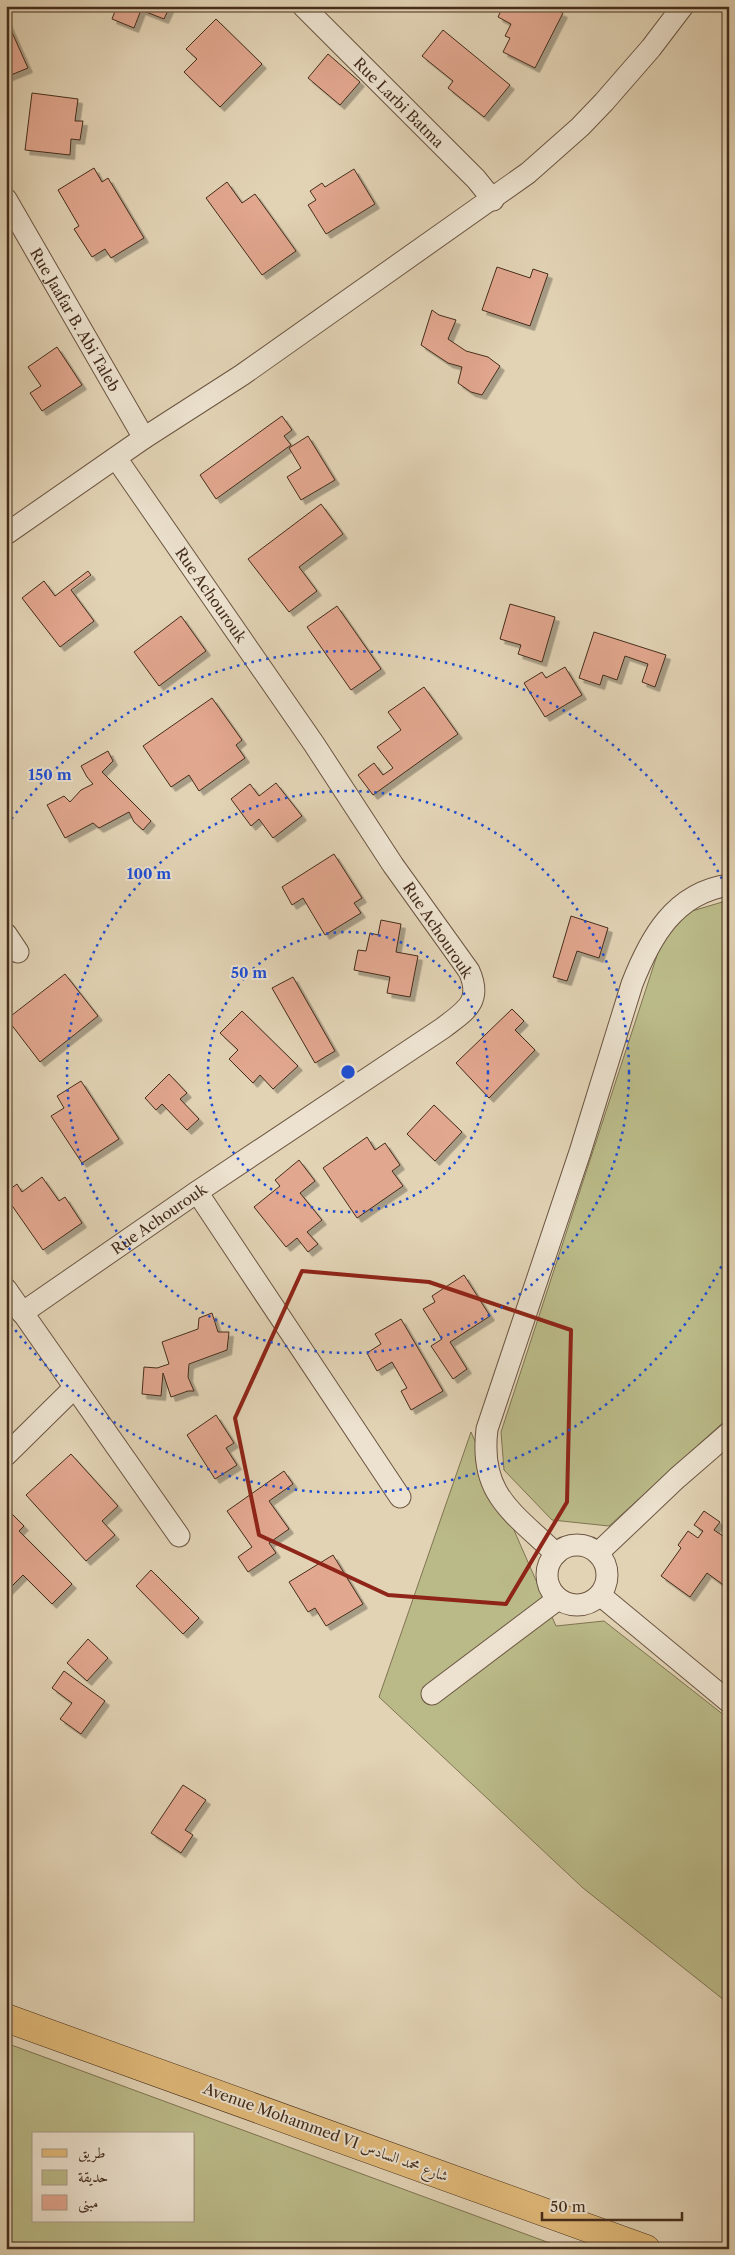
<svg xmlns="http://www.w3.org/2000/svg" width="735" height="2255" viewBox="0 0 735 2255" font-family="'Libre Caslon Text',Amiri,serif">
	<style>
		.green { fill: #baba88; stroke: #7f7452; fill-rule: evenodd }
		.building { fill: #e2a78f; stroke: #442d1b; filter: url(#shadow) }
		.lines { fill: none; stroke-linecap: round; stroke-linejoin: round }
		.minor-casing { stroke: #6c5642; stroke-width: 23 }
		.major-casing { stroke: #442d1b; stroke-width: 29 }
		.minor { stroke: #ece2cf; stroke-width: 21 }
		.major { stroke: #e1ba7a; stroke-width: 28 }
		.marked { fill: none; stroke: #8f2418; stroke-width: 4; stroke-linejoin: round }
		.ring { fill: none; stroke: #1d4ed8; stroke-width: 2.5; stroke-dasharray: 2.5 5 }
		.labels { text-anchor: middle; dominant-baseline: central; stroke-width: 4; stroke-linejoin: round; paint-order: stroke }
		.street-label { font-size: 15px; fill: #442d1b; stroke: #ece2cf }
		.centre { fill: #1d4ed8; stroke: #ece2cf; stroke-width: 2.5 }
		.ring-label { font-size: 15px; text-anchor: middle; font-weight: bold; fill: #1d4ed8; stroke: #ece2cf; stroke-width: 4; stroke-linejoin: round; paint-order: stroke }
	</style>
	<defs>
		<filter id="shadow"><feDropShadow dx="4.5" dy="4.5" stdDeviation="0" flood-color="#0004"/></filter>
	</defs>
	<rect width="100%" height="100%" fill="#e2d3b5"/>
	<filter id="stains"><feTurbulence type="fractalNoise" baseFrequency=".004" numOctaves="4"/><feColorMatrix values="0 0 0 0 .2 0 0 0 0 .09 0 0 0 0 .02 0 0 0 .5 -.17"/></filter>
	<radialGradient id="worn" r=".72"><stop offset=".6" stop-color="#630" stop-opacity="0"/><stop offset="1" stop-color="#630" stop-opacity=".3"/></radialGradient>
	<path class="green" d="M729,900V1417L609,1526L552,1520L504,1470L501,1432L664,934L692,911Z
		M471,1432L556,1626L604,1621L729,1719V2004L583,1888L379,1697Z
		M6,2043L566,2249H6ZM34,2134H194V2221H34Z"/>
	<path class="building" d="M117,6H170L164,19L141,10L134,28L112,19Z
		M503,6H547L563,13L535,68L503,52L510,38L505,36L511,24L498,17Z
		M6,19L28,68L6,77Z
		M216,19L262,64L220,107L184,72L197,59L186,49Z
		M443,30L510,85L484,117L448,88L453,81L422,56Z
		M328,54L360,82L340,105L308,78Z
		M32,93L78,99L75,121H83L80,140L71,139L70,155L25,150Z
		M94,168L102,182L108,178L144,238L111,258L105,249L92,257L74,229L79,226L58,190Z
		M354,169L375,204L326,234L308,205L316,200L310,191L322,183L325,187Z
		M227,182L242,203L255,194L296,251L262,275L206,198Z
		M497,267L530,278L533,269L548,274L530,326L482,310Z
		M432,310L439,315L456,320L448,339L466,351L488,357L500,366L482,395L471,392L458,383L462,367L448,363L421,345Z
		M57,347L82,385L42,411L30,393L41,386L28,367Z
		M282,416L292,430L284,436L291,445L216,499L200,475Z
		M308,436L335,480L301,500L287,477L301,468L289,448Z
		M321,504L343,534L299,567L317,591L289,612L248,559Z
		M88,571L91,575L71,590L94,621L60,647L22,598L44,581L55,596Z
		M510,604L555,617L542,662L518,654L521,645L500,639Z
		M337,606L381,669L351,690L307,627Z
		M181,616L206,651L159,686L134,652Z
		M594,632L666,655L655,687L642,682L648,664L625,656L617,680L603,675L600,685L579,678Z
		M565,667L582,695L545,717L524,683L542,672L546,678Z
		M424,687L458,734L373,795L358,775L374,763L383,775L393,768L377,747L401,730L388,712Z
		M212,698L242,740L236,745L245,758L199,791L189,775L171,787L143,746Z
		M108,751L113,761L102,772L151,821L143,830L134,822L129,812L99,828L93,823L65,838L47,805L64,796L70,802L81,790L93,784L87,777L81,766Z
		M276,783L302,816L273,838L259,819L251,826L231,799L250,784L259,796Z
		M334,854L362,898L354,903L361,913L325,935L303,898L292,905L282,887Z
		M571,916L608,928L599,958L577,951L567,981L553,977Z
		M381,920L401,924L396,952L418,956L410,997L387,993L390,977L354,970L358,950L366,951L370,933L378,935Z
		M65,974L98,1016L40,1062L7,1019Z
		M293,977L335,1051L315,1063L272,988Z
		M512,1009L524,1021L515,1030L535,1050L489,1098L456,1063Z
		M242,1011L298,1066L273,1089L260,1075L253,1083L229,1059L238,1050L220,1033Z
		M169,1074L187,1093L180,1099L199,1119L187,1130L162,1104L156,1110L145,1098Z
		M81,1081L119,1139L82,1163L51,1116L64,1108L57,1096Z
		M434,1105L462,1132L435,1161L407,1134Z
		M367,1137L375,1150L385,1143L400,1165L392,1171L403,1186L357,1218L323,1168Z
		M299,1160L315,1181L300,1193L322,1220L307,1232L318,1244L308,1252L297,1238L286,1247L254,1207L280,1186L275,1180Z
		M42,1177L59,1201L65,1197L82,1223L43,1250L6,1197V1192L17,1184L22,1192Z
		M464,1275L490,1316L450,1342L467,1369L453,1379L431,1346L442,1339L423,1309L435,1302L432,1296Z
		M212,1313L218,1332H229L227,1350L189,1364L188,1377L194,1391H188L171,1397L163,1373L161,1396L142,1394L144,1367L157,1368L169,1364L162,1342L198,1329L199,1318Z
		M401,1319L443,1391L411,1410L401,1391L407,1388L392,1362L377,1371L367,1353L381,1344L375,1334Z
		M216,1415L234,1443L226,1448L237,1465L215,1479L187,1435Z
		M71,1454L118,1506L102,1521L115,1535L86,1561L26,1495Z
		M284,1471L293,1484L269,1501L289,1529L269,1543L276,1553L248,1572L238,1557L252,1547L227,1511Z
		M9,1511L24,1526L19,1531L72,1584L52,1604L23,1575L6,1592V1513Z
		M704,1511L720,1522L714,1530L729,1540V1589L707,1573L690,1597L661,1576L681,1548L678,1545L688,1531L698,1538L703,1531L694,1525Z
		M333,1555L363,1604L326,1626L315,1608L308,1612L289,1582Z
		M151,1570L199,1618L183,1634L136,1586Z
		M88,1639L108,1658L87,1681L67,1663Z
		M64,1671L105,1701L81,1734L60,1719L72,1703L52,1688Z
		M183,1785L206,1800L185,1830L193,1835L181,1853L151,1833Z"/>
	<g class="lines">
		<g class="minor-casing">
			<g id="minor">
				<path id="s1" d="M303,6L476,179L493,200"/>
				<path id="s2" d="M6,199L144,438"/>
				<path d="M6,534L144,438L242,375L528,173L580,127L604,102L651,48L683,6"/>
				<path d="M6,934L18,952"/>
				<path d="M197,1192L400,1497"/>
				<path d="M6,1289L179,1536"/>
				<path id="s3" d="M22,1313L197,1192L443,1028C465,1011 483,1002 469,971L393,865L314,744L116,458"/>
				<path d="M6,1455L74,1388"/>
				<circle cx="577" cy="1575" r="30"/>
				<path d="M598,1553L677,1478L729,1433"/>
				<path d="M556,1554C513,1512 479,1495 487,1429L580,1152L632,984C650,938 674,893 729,885"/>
				<path d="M600,1595L729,1702"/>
				<path d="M432,1694L558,1599"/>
			</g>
		</g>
		<g class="major-casing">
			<path id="major" d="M6,2018L646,2249"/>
		</g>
		<use href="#minor" class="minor"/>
		<use href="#major" class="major"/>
	</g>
	<path class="marked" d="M302,1271L429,1282L571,1330L567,1502L506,1604L388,1595L259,1535L235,1418Z"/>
	<g class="ring">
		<circle cx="348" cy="1072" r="140"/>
		<circle cx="348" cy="1072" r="281"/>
		<path d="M728 1253A421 421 0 0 1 7 1319M7 825A421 421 0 0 1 728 891"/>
	</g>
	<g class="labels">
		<g class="street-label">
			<text stroke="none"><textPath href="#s1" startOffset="136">Rue Larbi Batma</textPath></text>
			<text stroke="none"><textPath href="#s2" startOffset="139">Rue Jaafar B. Abi Taleb</textPath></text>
			<text transform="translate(211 595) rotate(55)">Rue Achourouk</text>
			<text transform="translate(438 930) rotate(56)">Rue Achourouk</text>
			<text stroke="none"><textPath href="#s3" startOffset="166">Rue Achourouk</textPath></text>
			<text transform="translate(326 2132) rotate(20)">Avenue Mohammed VI شارع محمد السادس</text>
		</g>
	</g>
	<circle cx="348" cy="1072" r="8" class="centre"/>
	<g class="ring-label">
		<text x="50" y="780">150 m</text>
		<text x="149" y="879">100 m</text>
		<text x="249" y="978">50 m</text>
	</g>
	<rect width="735" height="2255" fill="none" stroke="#e2d3b5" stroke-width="25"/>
	<rect x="8" y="8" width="720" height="2240" fill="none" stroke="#442d1b" stroke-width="2.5"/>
	<rect x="12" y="12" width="710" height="2230" fill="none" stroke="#442d1b"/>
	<rect x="32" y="2132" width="162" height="90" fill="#ece2cf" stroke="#a99a87"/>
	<rect x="42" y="2149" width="25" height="8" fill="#e1ba7a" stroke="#a99a87"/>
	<text x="78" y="2158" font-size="15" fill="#442d1b">طريق</text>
	<rect x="42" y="2170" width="25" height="15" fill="#baba88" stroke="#a99a87"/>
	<text x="78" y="2182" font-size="15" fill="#442d1b">حديقة</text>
	<rect x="42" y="2195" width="25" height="15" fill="#e2a78f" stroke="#a99a87"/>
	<text x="78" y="2208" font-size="15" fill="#442d1b">مبنى</text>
	<path d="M542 2212v8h140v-8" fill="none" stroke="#442d1b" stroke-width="2.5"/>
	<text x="550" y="2212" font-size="15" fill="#442d1b" stroke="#ece2cf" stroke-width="4" paint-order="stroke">50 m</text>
	<rect width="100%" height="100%" filter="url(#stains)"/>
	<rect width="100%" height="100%" fill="url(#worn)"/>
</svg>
